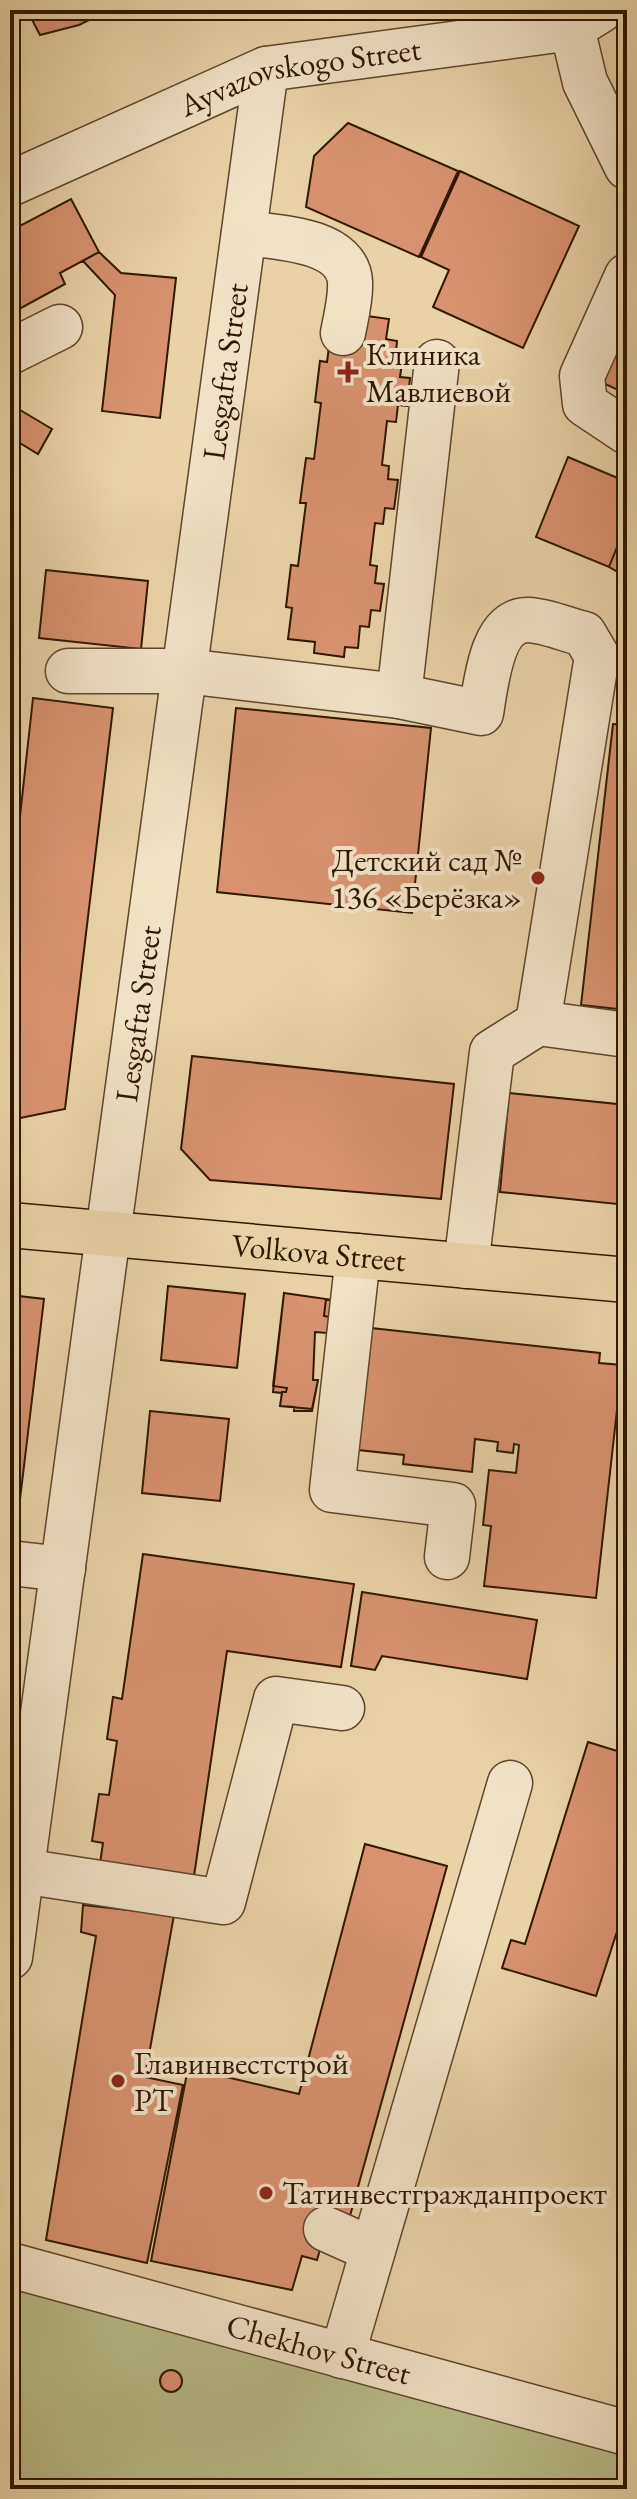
<svg xmlns="http://www.w3.org/2000/svg" width="637" height="2499" viewBox="0 0 637 2499" font-family="'EB Garamond',serif">
	<style>
		.green { fill: #b7bb86; stroke: #746943; stroke-width: 2 }
		.building { fill: #d8926f; stroke: #301700; stroke-width: 2 }
		.lines { fill: none; stroke-linecap: round; stroke-linejoin: round }
		.minor-casing { stroke: #5e462a; stroke-width: 47 }
		.major-casing { stroke: #301700; stroke-width: 47 }
		.minor { stroke: #f0e2c5; stroke-width: 44 }
		.major { stroke: #e8d2a6; stroke-width: 44 }
		.poi-dot { fill: #8f2418; stroke: #f0e2c5; stroke-width: 3 }
		.labels { text-anchor: middle; dominant-baseline: central; stroke-width: 8; stroke-linejoin: round; paint-order: stroke }
		.street-label { font-size: 32px; fill: #301700; stroke: #f0e2c5 }
		.poi-label { font-size: 32px; fill: #301700; stroke: #f0e2c5; text-anchor: start }
	</style>
	<rect width="100%" height="100%" fill="#e8d2a6"/>
	<filter id="stains"><feTurbulence type="fractalNoise" baseFrequency=".0025" numOctaves="4"/><feColorMatrix values="0 0 0 0 .2 0 0 0 0 .09 0 0 0 0 .02 0 0 0 .5 -.17"/></filter>
	<radialGradient id="worn" r=".72"><stop offset=".6" stop-color="#630" stop-opacity="0"/><stop offset="1" stop-color="#630" stop-opacity=".3"/></radialGradient>
	<path class="green" d="M10,2281L627,2445V2489H10Z"/>
	<path class="building" d="M27,10H109L79,25L40,35Z
		M348,123L458,171L419,257L306,207L314,156Z
		M460,171L579,226L523,348L433,307L449,270L421,257Z
		M71,199L99,252L60,273L65,284L10,314V231Z
		M99,252L121,273L176,278L160,418L102,411L115,295L83,261Z
		M627,306V394L594,379Z
		M353,314L389,319L386,339L397,341L395,362L402,363L400,377L410,378L407,406L398,405L396,422L387,421L382,465L389,466L388,479L398,480L394,509L385,508L383,524L375,523L370,565L377,566L375,583L384,584L380,611L371,610L369,627L360,626L358,648L345,647L344,657L314,653L315,642L288,639L292,608L286,607L291,565L298,566L306,503H300L306,458L314,459L321,403L315,402L320,361L327,362L331,332Z
		M10,404L52,429L38,454L10,437Z
		M568,457L627,482V522L609,567L536,537Z
		M627,522V577L609,567Z
		M46,570L148,581L141,649L39,638Z
		M33,698L113,708L65,1109L10,1120V907Z
		M236,708L431,728L412,913L217,892Z
		M613,724L627,725V1010L581,1005Z
		M192,1056L454,1084L441,1199L210,1180L181,1149Z
		M509,1093L627,1105V1205L500,1192Z
		M168,1286L245,1294L237,1368L161,1360Z
		M284,1293L333,1300L327,1333L315,1332L313,1380H318L312,1409L280,1406L282,1393L273,1392Z
		M284,1293L326,1299L324,1316L330,1317L327,1333L315,1332L313,1380H318L312,1411H294V1407L280,1406L282,1392H286L287,1388L273,1386Z
		M10,1295L44,1299L15,1541L10,1540Z
		M362,1327L600,1353L599,1363L622,1365L596,1598L484,1586L491,1526L483,1525L489,1470L516,1473L519,1445L514,1444L513,1453L497,1451L498,1442L475,1439L472,1472L403,1464L404,1455L349,1449Z
		M150,1411L229,1419L220,1501L142,1493Z
		M143,1554L354,1584L341,1667L227,1651L193,1883L99,1870L103,1843L92,1841L99,1794L109,1795L117,1741L107,1739L113,1697L122,1699Z
		M362,1592L537,1620L527,1679L382,1656L375,1670L351,1666Z
		M588,1742L627,1754V1901L596,1996L502,1968L511,1940L525,1944Z
		M365,1844L447,1866L348,2223L329,2219L317,2260L302,2256L292,2290L151,2261L188,2068L299,2094Z
		M83,1905L174,1915L145,2077L183,2085L147,2263L46,2240L96,1936L81,1932Z
		M160 2381a11 11 0 1 1 22 0a11 11 0 1 1-22 0Z"/>
	<g class="lines">
		<g class="minor-casing">
			<g id="minor">
				<path d="M572,28L585,82L627,167"/>
				<path id="s1" d="M10,184L266,69L572,28L601,10"/>
				<path d="M244,233C276,237 348,239 350,282C351,298 346,317 343,333"/>
				<path d="M627,276L582,376L585,404L627,432"/>
				<path d="M10,352L60,327"/>
				<path d="M68,671H185L399,696L437,362"/>
				<path d="M399,696L481,713C486,685 491,618 529,620C547,621 567,630 584,634L597,656L538,1023L492,1052L466,1266"/>
				<path d="M538,1023L627,1035"/>
				<path d="M358,1256L332,1490L453,1505L447,1557"/>
				<path d="M10,1563L63,1569"/>
				<path d="M22,1871L223,1902L276,1699L342,1708"/>
				<path id="s2" d="M10,1957L266,69"/>
				<path d="M326,2229L373,2250"/>
				<path id="s3" d="M10,2265L627,2433"/>
				<path d="M342,2356L510,1783"/>
			</g>
		</g>
		<g class="major-casing">
			<g id="major">
				<path id="s4" d="M10,1225L627,1280"/>
			</g>
		</g>
		<use href="#minor" class="minor"/>
		<use href="#major" class="major"/>
	</g>
	<g class="poi-dot">
		<path d="M344 360h8v8h8v8h-8v8h-8v-8h-8v-8h8z"/>
		<circle cx="538" cy="878" r="8"/>
		<circle cx="118" cy="2081" r="8"/>
		<circle cx="266" cy="2193" r="8"/>
	</g>
	<g class="labels">
		<g class="street-label">
			<text stroke="none"><textPath href="#s1" startOffset="312">Ayvazovskogo Street</textPath></text>
			<text stroke="none"><textPath href="#s2" startOffset="1600">Lesgafta Street</textPath></text>
			<text stroke="none"><textPath href="#s2" startOffset="952">Lesgafta Street</textPath></text>
			<text stroke="none"><textPath href="#s4" startOffset="310">Volkova Street</textPath></text>
			<text stroke="none"><textPath href="#s3" startOffset="320">Chekhov Street</textPath></text>
		</g>
		<g class="poi-label">
			<text x="366" y="354">Клиника<tspan x="366" dy="37">Мавлиевой</tspan></text>
			<text x="522" y="860" text-anchor="end">Детский сад №<tspan x="522" dy="37">136 «Берёзка»</tspan></text>
			<text x="134" y="2063">Главинвестстрой<tspan x="134" dy="37">РТ</tspan></text>
			<text x="282" y="2193">Татинвестгражданпроект</text>
		</g>
	</g>
	<rect width="637" height="2499" fill="none" stroke="#e8d2a6" stroke-width="40"/>
	<rect x="12" y="12" width="613" height="2475" fill="none" stroke="#301700" stroke-width="4"/>
	<rect x="20" y="20" width="597" height="2459" fill="none" stroke="#301700" stroke-width="2"/>
	<rect width="100%" height="100%" filter="url(#stains)"/>
	<rect width="100%" height="100%" fill="url(#worn)"/>
</svg>
